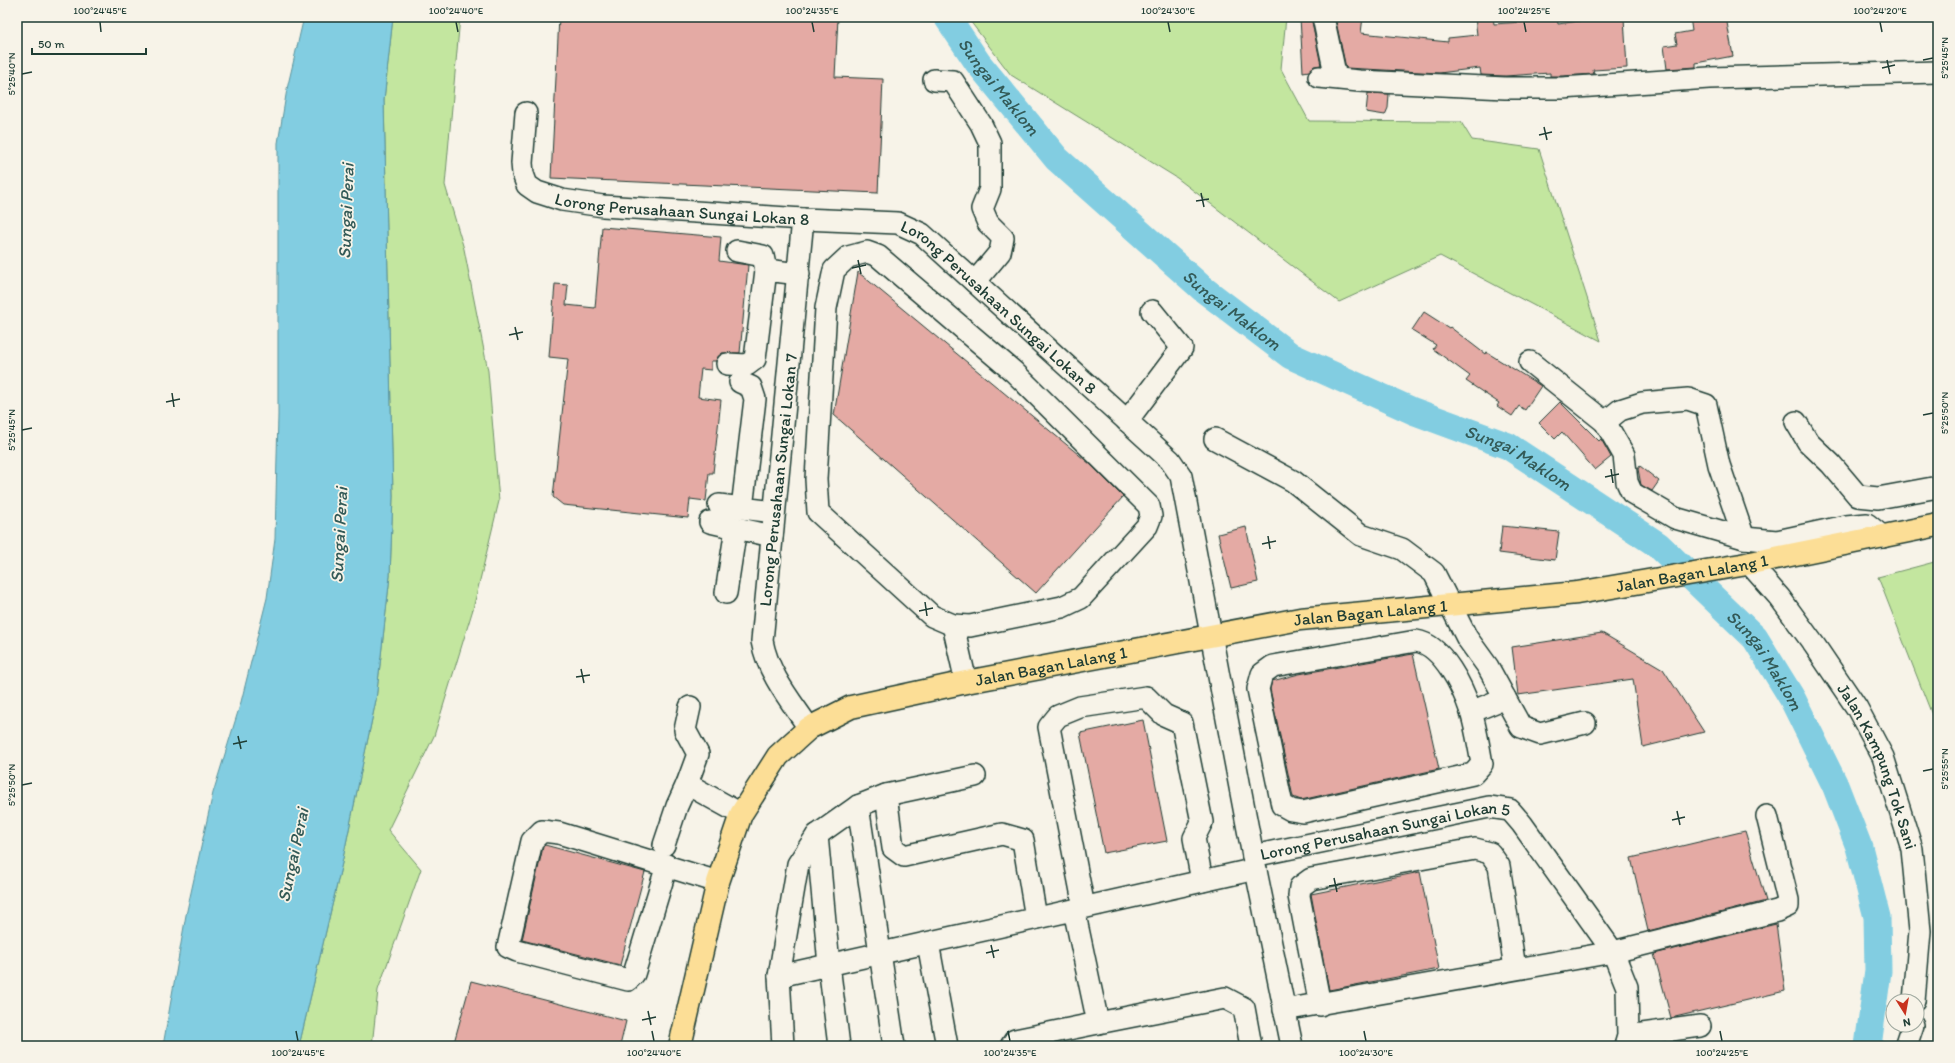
<svg xmlns="http://www.w3.org/2000/svg" width="1955" height="1063" viewBox="0 0 1955 1063" font-family="Itim,sans-serif">
	<style>
		.green { fill: #c3e69f; stroke: #71926a }
		.water { fill: #82cde1; stroke: #5a939c }
		.lines { fill: none; stroke-linecap: round; stroke-linejoin: round }
		.river { stroke: #82cde1; stroke-width: 27 }
		.building { fill: #e4aaa4; stroke: #1f3d34 }
		.minor-casing { stroke: #1f3d34; stroke-width: 24 }
		.major-casing { stroke: #1f3d34; stroke-width: 25 }
		.minor { stroke: #f7f3e8; stroke-width: 21 }
		.major { stroke: #fcde96; stroke-width: 22 }
		.ticks { fill: none; stroke: #1f3d34; stroke-width: 1.5 }
		.labels { text-anchor: middle; dominant-baseline: central; stroke-width: 3.5; stroke-linejoin: round; paint-order: stroke }
		.street-label { font-size: 17px; fill: #1f3d34; stroke: #f7f3e8 }
		.water-label { font-size: 18px; font-style: italic; fill: #335a57; stroke: #f7f3e8 }
		.neatline { fill: none; stroke: #1f3d34; stroke-width: 1.5 }
		.ticks-label { font-size: 10px; text-anchor: middle; fill: #1f3d34 }
	</style>
	<rect width="100%" height="100%" fill="#f7f3e8"/>
	<filter id="ink" filterUnits="userSpaceOnUse"><feTurbulence type="fractalNoise" baseFrequency=".025" numOctaves="2"/><feDisplacementMap in="SourceGraphic" scale="8" xChannelSelector="R" yChannelSelector="G"/><feConvolveMatrix kernelMatrix="1 2 1 2 8 2 1 2 1" color-interpolation-filters="sRGB"/></filter>
	<g filter="url(#ink)">
		<path class="green" d="M393,17H460L445,185L464,249L488,371L499,501L473,609L434,736L388,830L421,869L378,990L372,1046H299L342,863L376,700L390,576L393,496L384,100Z
			M967,17H1286L1281,69L1309,121L1461,122L1472,140L1539,149L1601,341L1440,256L1339,302L1177,178L1011,75Z
			M1938,561V730L1878,577Z"/>
		<path class="water" d="M304,17H393L384,100L393,496L390,576L376,700L342,863L299,1046H163L186,915L213,793L241,702L267,598L275,539L278,416V143L287,89Z"/>
		<g class="lines">
			<path class="river" id="s1" d="M947,17L978,63L1057,159L1203,289L1291,356L1413,411L1508,446L1658,545L1755,638L1792,698L1835,785L1859,847L1877,917L1878,971L1868,1046"/>
		</g>
		<path class="building" d="M559,17H838L835,77L883,79L878,193L551,178Z
			M1300,17H1311L1321,65L1314,66L1309,71L1303,72Z
			M1335,17H1363L1361,33L1448,42V38L1477,35L1475,17H1493L1494,24L1522,22L1523,17H1557L1558,24L1586,20L1624,18L1627,68L1593,70L1594,74L1562,76H1550V73L1505,76L1481,75L1480,68L1439,73L1346,68Z
			M1690,17H1726L1733,56L1696,63V67L1667,69L1664,46L1677,44L1675,34L1692,31Z
			M1368,93L1389,94L1388,108L1385,115L1366,112Z
			M602,227L721,237L719,261L748,265L740,353H722L716,361H711V370L701,369L698,397L721,400L713,473H709L706,501L690,499L688,518L563,505L553,497L568,359L549,357L555,284L568,285L566,305L595,308Z
			M858,272L1090,464L1123,497L1036,593L834,415Z
			M1424,312L1449,328L1450,327L1485,354L1486,352L1541,386L1525,410L1519,406L1512,416L1497,406L1499,403L1466,381L1470,376L1433,349L1436,345L1412,330Z
			M1560,402L1599,441L1601,439L1611,457L1595,470L1562,432L1555,439L1539,423Z
			M1640,466L1659,481L1652,491L1641,485L1638,469Z
			M1502,526L1559,532L1555,560L1499,553Z
			M1246,527L1258,582L1231,588L1218,534Z
			M1602,633L1663,669L1704,732L1643,747L1633,679L1518,695L1512,647Z
			M1413,654L1439,769L1301,800L1293,797L1270,689L1272,681L1299,674Z
			M1143,720L1167,841L1104,853L1080,733Z
			M1745,831L1766,901L1648,931L1631,858Z
			M545,845L645,872L620,965L522,940L543,847Z
			M1420,872L1439,969L1329,990L1311,894Z
			M1776,924L1785,991L1671,1018L1654,954Z
			M471,981L626,1021L620,1046H453Z"/>
		<g class="lines">
			<g class="minor-casing">
				<g id="minor">
					<path d="M1323,17L1336,78"/>
					<path d="M1319,77L1359,81L1505,88H1562L1709,78L1938,72"/>
					<path d="M934,80L953,81L981,124L990,143V189L982,209L988,223L1003,238L1000,252L975,282"/>
					<path id="s2" d="M526,113L522,163L523,174L527,185L537,192L562,200L603,206L803,219L898,223L922,234L1170,460L1181,476L1253,856L1292,1046"/>
					<path d="M803,219L762,641C768,674 791,701 809,728"/>
					<path d="M737,251L763,256L766,270"/>
					<path d="M867,252L878,256L1014,372L1149,506L1151,516L1147,526L1081,598L1062,607L970,626L953,625L932,616L818,512L816,479L826,308L834,270L848,257Z"/>
					<path d="M1530,362L1605,422L1624,455L1627,482L1632,493L1675,518L1744,538L1777,541L1846,526L1867,524L1883,537"/>
					<path d="M727,364L747,365L755,359L766,270L799,274"/>
					<path d="M740,382L751,387L755,399L742,508L774,512"/>
					<path d="M1127,421L1182,348L1152,311"/>
					<path d="M1605,422L1620,410L1642,403L1688,399L1706,405L1719,465L1744,538"/>
					<path d="M1796,422L1808,442L1831,464L1858,496L1878,498L1938,487"/>
					<path d="M1215,439L1293,481L1361,535L1402,549L1434,573L1467,638L1488,667L1521,727L1540,734L1585,723"/>
					<path d="M719,505L742,508"/>
					<path d="M710,522L736,528"/>
					<path id="s3" d="M1749,563L1780,598L1815,646L1857,708L1883,757L1912,849L1920,931L1914,1001"/>
					<path d="M726,593L736,528L772,536"/>
					<path d="M953,625L966,682"/>
					<path d="M1416,641C1443,645 1463,688 1471,712C1476,728 1479,747 1482,764L1473,774L1303,812L1291,810L1282,805L1258,689L1262,674L1273,666Z"/>
					<path d="M690,707L685,730L698,754L687,784L741,814"/>
					<path d="M1471,712L1505,698"/>
					<path d="M975,776L886,795L893,848L904,856L1002,834L1023,840L1036,918"/>
					<path d="M858,806L894,1046"/>
					<path d="M817,835L829,965L839,1046"/>
					<path d="M664,845L677,806L687,784"/>
					<path id="s4" d="M1253,856L1489,807L1510,810L1522,824L1613,952L1627,987L1628,1036L1625,1046"/>
					<path d="M667,865L634,974L628,980L517,951L508,947L532,841L542,831L559,833L718,882"/>
					<path d="M1084,907L1049,727L1058,716L1080,707L1146,697L1164,715L1182,723L1202,822L1194,838L1202,881"/>
					<path d="M928,943L947,1046"/>
					<path d="M779,976L1256,869"/>
					<path d="M1320,1005L1299,896L1300,887L1311,879L1475,849L1490,853L1499,866L1515,968"/>
					<path d="M1284,1010L1613,952L1777,911L1788,906V900L1767,816"/>
					<path d="M1098,1023L1225,998L1244,1008L1251,1046"/>
					<path d="M1628,1036L1700,1026"/>
					<path d="M783,1046L779,976L798,864L817,835L858,806L886,795"/>
					<path d="M1011,1046L1015,1040L1098,1023L1074,910"/>
					<path d="M1906,1046L1913,1025"/>
				</g>
			</g>
			<g class="major-casing">
				<g id="major">
					<path id="s5" d="M680,1046L718,882L741,814L778,756L809,728L851,707L966,682L1300,619L1577,593L1741,565L1938,525"/>
				</g>
			</g>
			<use href="#minor" class="minor"/>
			<use href="#major" class="major"/>
		</g>
	</g>
	<path class="ticks" d="M100,22L101,32M456,22L458,32M812,22L814,32M1168,22L1170,32M1524,22L1526,32M1880,22L1882,32M1887,60L1890,74M1923,60L1933,58M1882,68L1895,65M22,74L32,72M1544,127L1547,140M1539,135L1552,132M1201,193L1204,207M1196,201L1209,199M858,260L861,274M852,268L866,265M515,327L518,340M509,335L523,332M172,393L174,407M166,402L180,399M1923,415L1933,413M22,430L32,428M1611,469L1613,483M1605,477L1619,474M1268,536L1270,549M1262,544L1276,541M925,602L927,616M919,611L933,608M581,669L584,683M576,677L590,675M238,736L241,749M233,744L247,741M1923,771L1933,769M22,785L32,783M1677,811L1680,825M1672,820L1685,817M1334,878L1337,892M1329,886L1342,884M991,945L994,958M986,953L999,950M648,1011L651,1025M642,1020L656,1017M296,1031L298,1041M652,1031L654,1041M1008,1031L1010,1041M1364,1031L1366,1041M1720,1031L1722,1041"/>
	<g class="labels">
		<g class="street-label">
			<text stroke="none"><textPath href="#s2" startOffset="232">Lorong Perusahaan Sungai Lokan 8</textPath></text>
			<text stroke="none"><textPath href="#s2" startOffset="580">Lorong Perusahaan Sungai Lokan 8</textPath></text>
			<text transform="translate(778 480) rotate(-84)">Lorong Perusahaan Sungai Lokan 7</text>
			<text stroke="none"><textPath href="#s5" startOffset="1250">Jalan Bagan Lalang 1</textPath></text>
			<text stroke="none"><textPath href="#s5" startOffset="926">Jalan Bagan Lalang 1</textPath></text>
			<text stroke="none"><textPath href="#s5" startOffset="602">Jalan Bagan Lalang 1</textPath></text>
			<text stroke="none"><textPath href="#s3" startOffset="243">Jalan Kampung Tok Sani</textPath></text>
			<text stroke="none"><textPath href="#s4" startOffset="135">Lorong Perusahaan Sungai Lokan 5</textPath></text>
		</g>
		<g class="water-label">
			<text stroke="none"><textPath href="#s1" startOffset="87">Sungai Maklom</textPath></text>
			<text transform="translate(346 211) rotate(-88)">Sungai Perai</text>
			<text stroke="none"><textPath href="#s1" startOffset="411">Sungai Maklom</textPath></text>
			<text stroke="none"><textPath href="#s1" startOffset="735">Sungai Maklom</textPath></text>
			<text transform="translate(339 535) rotate(-87)">Sungai Perai</text>
			<text stroke="none"><textPath href="#s1" startOffset="1059">Sungai Maklom</textPath></text>
			<text transform="translate(293 855) rotate(-78)">Sungai Perai</text>
		</g>
	</g>
	<rect width="1955" height="1063" fill="none" stroke="#f7f3e8" stroke-width="44"/>
	<g transform="translate(1905 1013) rotate(169)"><circle r="19" fill="#f7f3e8" stroke="#a1aaa0"/>
	<path d="M0-3L7 15L0 10L-7 15Z" fill="#c8321e"/>
	<text y="-6" font-size="11" font-weight="bold" text-anchor="middle" fill="#1f3d34">N</text>
	</g>
	<path d="M32 48v6h114v-6" fill="none" stroke="#1f3d34" stroke-width="2"/>
	<text x="38" y="48" font-size="12" fill="#1f3d34" stroke="#f7f3e8" stroke-width="3" paint-order="stroke">50 m</text>
	<rect x="22" y="22" width="1911" height="1019" class="neatline"/>
	<g class="ticks-label">
		<text x="100" y="14">100°24'45"E</text>
		<text x="456" y="14">100°24'40"E</text>
		<text x="812" y="14">100°24'35"E</text>
		<text x="1168" y="14">100°24'30"E</text>
		<text x="1524" y="14">100°24'25"E</text>
		<text x="1880" y="14">100°24'20"E</text>
		<text transform="translate(1944 58) rotate(-90)" y="4">5°25'45"N</text>
		<text transform="translate(11 74) rotate(-90)" y="4">5°25'40"N</text>
		<text transform="translate(1944 413) rotate(-90)" y="4">5°25'50"N</text>
		<text transform="translate(11 430) rotate(-90)" y="4">5°25'45"N</text>
		<text transform="translate(1944 769) rotate(-90)" y="4">5°25'55"N</text>
		<text transform="translate(11 785) rotate(-90)" y="4">5°25'50"N</text>
		<text x="298" y="1056">100°24'45"E</text>
		<text x="654" y="1056">100°24'40"E</text>
		<text x="1010" y="1056">100°24'35"E</text>
		<text x="1366" y="1056">100°24'30"E</text>
		<text x="1722" y="1056">100°24'25"E</text>
	</g>
</svg>
